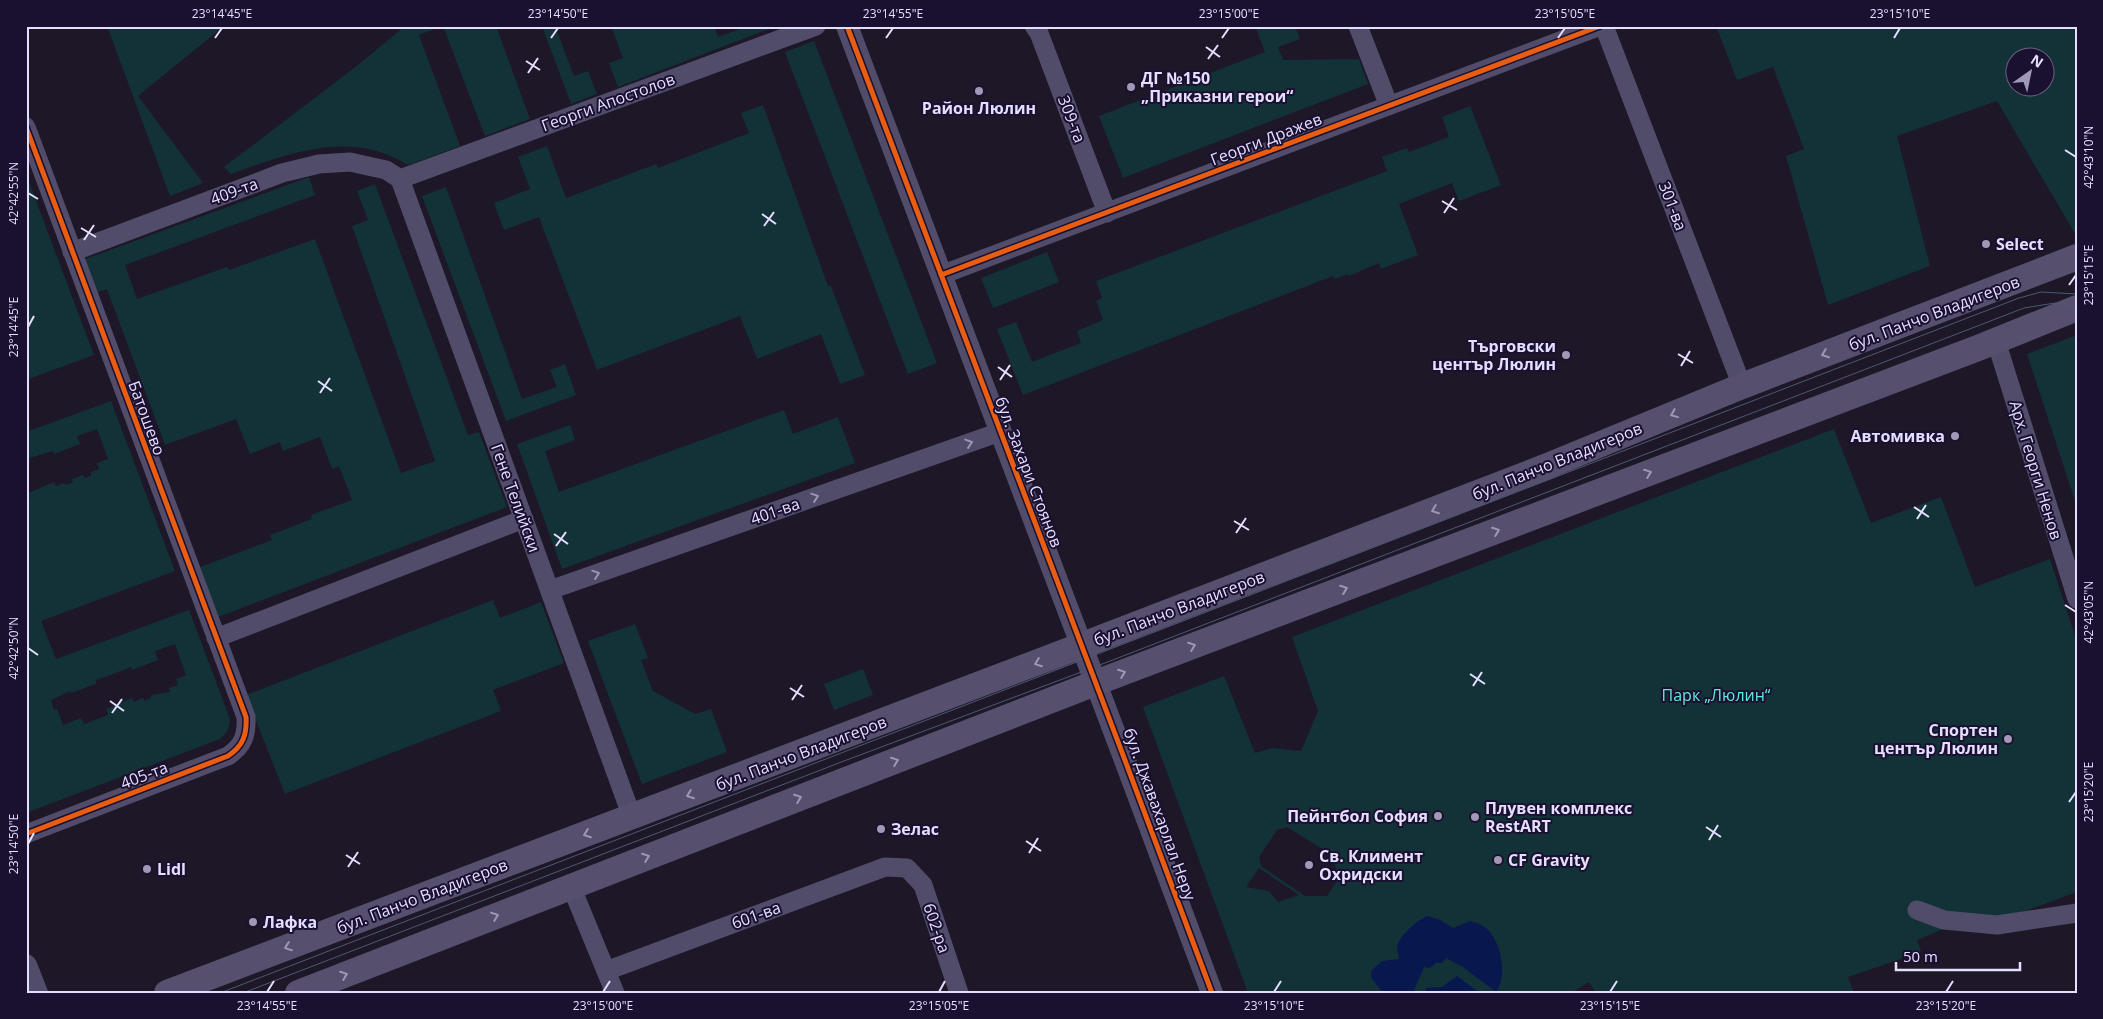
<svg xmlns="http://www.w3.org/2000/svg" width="2103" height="1019" viewBox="0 0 2103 1019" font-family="'Open Sans',sans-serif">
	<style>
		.green { fill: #133238; fill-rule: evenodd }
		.water { fill: #08174e }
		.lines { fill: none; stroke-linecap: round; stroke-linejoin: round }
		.minor { stroke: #514c69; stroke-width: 19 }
		.tertiary { stroke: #514c69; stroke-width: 22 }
		.secondary { stroke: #56506e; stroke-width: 26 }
		.tram { stroke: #4b5a73; stroke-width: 1 }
		.cycleway-casing { stroke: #1a102f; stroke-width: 8 }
		.cycleway { stroke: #e95d12; stroke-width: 5 }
		.oneway { stroke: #9e97b6 }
		.oneway2 { stroke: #9c95b4 }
		.ticks { fill: none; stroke: #e6deff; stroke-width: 2 }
		.poi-dot { fill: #a098b4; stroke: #1a102f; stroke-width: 2 }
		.labels { text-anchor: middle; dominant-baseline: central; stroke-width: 4; stroke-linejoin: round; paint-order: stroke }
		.poi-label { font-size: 16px; font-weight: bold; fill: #e6deff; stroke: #1a102f; text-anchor: start }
		.street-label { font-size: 16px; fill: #e6deff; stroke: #1a102f }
		.park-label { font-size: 16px; fill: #5eebdc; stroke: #1a102f }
		.neatline { fill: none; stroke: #e6deff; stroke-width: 2 }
		.ticks-label { font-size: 12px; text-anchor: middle; fill: #e6deff }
	</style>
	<rect width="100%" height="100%" fill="#1d1728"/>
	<path class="green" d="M107,26H224L138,96L203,183L170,196Z
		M405,26H442L419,35L460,146L408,165C350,129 290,153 231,174L224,167L358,65Z
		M443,26H496L530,119L485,136Z
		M542,26H555L574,76L588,71L597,94L571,104Z
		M611,26H714L718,37L748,26H776L618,87L609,63L623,58Z
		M1255,26H1295L1300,39L1278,47L1283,60L1359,59L1368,84L1123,178L1099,116L1265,52Z
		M1716,26H2077V237L1997,101L1897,136L1930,266L1828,305L1786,156L1804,149L1773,67L1737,80ZM2016,58H2046V88H2016Z
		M814,41L937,363L908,374L785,52Z
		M763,105L828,286H831L865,375L840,384L821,334L757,359L740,316L597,370L539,217L504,230L494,203L530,189L518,157L547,146L566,198L656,164L658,168L749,133L741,113Z
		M1470,106L1501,185L1459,201L1452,183L1399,204L1418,255L1381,269L1379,263L1349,276L1348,274L1335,279L1333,276L1023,395L997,329L1016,322L1032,362L1081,343L1077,331L1103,320L1096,301L1102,298L1096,281L1387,171L1382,157L1407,148L1409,152L1449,137L1442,117Z
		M309,177L315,195L125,265L137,299L227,267L229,270L315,239L401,473L435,461L352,226L368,220L357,191L375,184L468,435L479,432L507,507L218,617L200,567L272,540L270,535L312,519L311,515L352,500L339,466L332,469L320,437L283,451L280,442L250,454L236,419L165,445L107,289L93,294L80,261Z
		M29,182L94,355L26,380V183Z
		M446,187L522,399L557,387L550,370L565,364L576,395L506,421L422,196Z
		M1047,252L1059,282L993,308L981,278Z
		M2077,335V507L2027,354Z
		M111,401L175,571L41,621L56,659L189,610L230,719C230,728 227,733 220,739L26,813V501L30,499L28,493L54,482L56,486L64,483L66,485L73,482L72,479L83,475L84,478L91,476V472L99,469L97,463L108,459L97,429L77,436L80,444L54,454L53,451L26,459V432ZM175,644L186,675L176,679L178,685L169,688L170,692L151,695V698L144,701L143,698L134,702L132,698L106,709L108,715L84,724L81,718L63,725L57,709L54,710L51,700L70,691L71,693L96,684V680C108,676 118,672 131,667L132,670L158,660L155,651Z
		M784,410L793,434L838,417L855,463L562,569L517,444L570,425L575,440L545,451L559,492Z
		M1834,429L1871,523L1941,497L1975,587L2050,559L2077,642V892L2014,915L1966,919L1917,940L1921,952L1848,977L1854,993H1596L1589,982L1571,993H1248L1143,707L1224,676L1255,753L1273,748L1301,751L1318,711L1292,637ZM1287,827L1332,855L1339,878L1327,896H1305L1261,866L1259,857L1277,830ZM1259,868L1299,895L1278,902L1269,891L1246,887Z
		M493,600L500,618L541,602L564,663L493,690L501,711L285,794L246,695Z
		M635,624L648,658L641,660L653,691L695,714L711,709L727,752L642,784L588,641Z
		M863,669L873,695L834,710L824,684Z"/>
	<path class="water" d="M1428,916L1440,920L1453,928L1470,921C1478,923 1485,926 1490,932C1502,947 1507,977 1496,992L1463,967L1446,958L1442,963H1436L1430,968L1424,967L1413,993H1383L1372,979L1371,971L1382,961L1399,959C1399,956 1397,951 1397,947C1399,936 1418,919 1428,916Z
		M1457,976L1480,993H1425L1426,988L1442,987Z"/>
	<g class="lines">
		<path class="minor" d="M1034,26L1039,33L1107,213
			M1358,26L1389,106
			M1604,26L1742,386
			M26,127L246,717C247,735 243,746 228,756L26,834
			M400,179L632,817
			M400,179L816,26
			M72,252L282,173L319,164L350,162L386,170L400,179
			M941,275L1600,26
			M1996,341L2077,599
			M550,590L1000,432
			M216,638L524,519
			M571,886L615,993
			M1917,910L1944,920L1997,925L2077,913
			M606,971L885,867L907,868L923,885L959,993"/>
		<path class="tertiary" d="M847,26C969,348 1092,670 1212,993
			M26,965L37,993"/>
		<path class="secondary" d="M167,993L1083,645L1545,467L1742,386L2077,257
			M298,993L1098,682L1978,348L2077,308"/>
		<path class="tram" d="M220,993L2019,298L2041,292L2077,294
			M243,993L844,761L1092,668L2024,308L2055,303L2077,307"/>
		<g class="cycleway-casing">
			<path id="cycleway" d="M847,26C969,348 1092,670 1212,993
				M26,127L246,717C247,735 243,746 228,756L26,834
				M941,275L1600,26"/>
		</g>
		<use href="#cycleway" class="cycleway"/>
	</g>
	<defs><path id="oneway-chevron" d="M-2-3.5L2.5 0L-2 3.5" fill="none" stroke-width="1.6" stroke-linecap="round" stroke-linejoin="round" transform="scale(1.25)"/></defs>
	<g class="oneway">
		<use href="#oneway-chevron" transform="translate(1825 354) rotate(159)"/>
		<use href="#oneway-chevron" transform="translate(1674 414) rotate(158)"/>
		<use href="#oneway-chevron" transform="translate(1648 473) rotate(-21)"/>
		<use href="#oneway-chevron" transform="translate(1435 510) rotate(159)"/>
		<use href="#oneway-chevron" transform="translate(1496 531) rotate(-21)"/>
		<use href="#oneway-chevron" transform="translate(1344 589) rotate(-21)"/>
		<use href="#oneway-chevron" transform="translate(1192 646) rotate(-21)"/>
		<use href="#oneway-chevron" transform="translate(1038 663) rotate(159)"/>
		<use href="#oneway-chevron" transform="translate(1122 673) rotate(-21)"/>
		<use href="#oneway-chevron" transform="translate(895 761) rotate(-21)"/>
		<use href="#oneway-chevron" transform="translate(690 795) rotate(159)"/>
		<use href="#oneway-chevron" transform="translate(798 798) rotate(-21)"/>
		<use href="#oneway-chevron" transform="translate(587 834) rotate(159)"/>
		<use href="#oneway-chevron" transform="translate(646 857) rotate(-21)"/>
		<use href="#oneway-chevron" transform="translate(495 916) rotate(-21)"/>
		<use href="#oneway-chevron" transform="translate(288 947) rotate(159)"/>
		<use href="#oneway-chevron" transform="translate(344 975) rotate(-21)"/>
	</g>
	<g class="oneway2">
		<use href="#oneway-chevron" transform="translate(969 443) rotate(-19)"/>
		<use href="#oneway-chevron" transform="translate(815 497) rotate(-19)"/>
		<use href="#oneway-chevron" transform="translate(596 574) rotate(-19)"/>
	</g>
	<path class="ticks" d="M215,38L222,28M551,38L558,28M886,38L893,28M1222,38L1229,28M1558,38L1565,28M1894,38L1900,28M1206,47L1220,57M1208,59L1218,45M526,61L540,70M528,73L538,58M2065,150L2076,157M28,193L38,199M1442,201L1457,210M1444,213L1454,198M762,214L776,224M764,226L774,212M81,228L96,237M84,240L94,225M2069,285L2076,275M28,327L34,316M1678,354L1693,363M1681,366L1690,351M998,367L1012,377M1000,380L1010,365M318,381L332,391M320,393L330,378M1914,507L1929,517M1917,519L1926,505M1234,521L1249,530M1236,533L1246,518M554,534L568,544M556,546L566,532M2065,605L2076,612M28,648L38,655M1470,674L1485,684M1473,686L1482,672M790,688L804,697M792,700L802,685M110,701L124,711M112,713L122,699M2069,802L2076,792M1706,827L1721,837M1709,840L1718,825M1026,841L1041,851M28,844L34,833M1029,853L1038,838M346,855L360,864M348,867L358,852M267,992L274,981M603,992L610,981M939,992L945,981M1274,992L1281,981M1610,992L1617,981M1946,992L1953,981"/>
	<g class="poi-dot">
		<circle cx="1131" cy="87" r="5"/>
		<circle cx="979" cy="91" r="5"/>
		<circle cx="1986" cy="244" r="5"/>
		<circle cx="1566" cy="355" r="5"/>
		<circle cx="1955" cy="436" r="5"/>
		<circle cx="2008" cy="739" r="5"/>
		<circle cx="1438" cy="816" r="5"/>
		<circle cx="1475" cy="817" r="5"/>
		<circle cx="881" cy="829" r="5"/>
		<circle cx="1498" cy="860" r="5"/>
		<circle cx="1309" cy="865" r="5"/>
		<circle cx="147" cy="869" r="5"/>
		<circle cx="253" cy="922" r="5"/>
	</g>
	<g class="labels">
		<g class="poi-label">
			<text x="1141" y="78">ДГ №150<tspan x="1141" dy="18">„Приказни герои“</tspan></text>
			<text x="979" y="108" text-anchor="middle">Район Люлин</text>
			<text x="1996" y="244">Select</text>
			<text x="1556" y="346" text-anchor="end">Търговски<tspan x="1556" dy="18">център Люлин</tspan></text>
			<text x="1945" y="436" text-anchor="end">Автомивка</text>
			<text x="1998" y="730" text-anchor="end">Спортен<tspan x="1998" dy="18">център Люлин</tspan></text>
			<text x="1485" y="808">Плувен комплекс<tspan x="1485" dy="18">RestART</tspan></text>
			<text x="1428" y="816" text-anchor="end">Пейнтбол София</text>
			<text x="891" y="829">Зелас</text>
			<text x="1319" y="856">Св. Климент<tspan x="1319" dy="18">Охридски</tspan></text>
			<text x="1508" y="860">CF Gravity</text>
			<text x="157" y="869">Lidl</text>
			<text x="263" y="922">Лафка</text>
		</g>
		<g class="street-label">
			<text transform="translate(608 102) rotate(-20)">Георги Апостолов</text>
			<text transform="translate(1072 119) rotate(69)">309-та</text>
			<text transform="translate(1266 139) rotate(-21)">Георги Дражев</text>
			<text transform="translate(234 191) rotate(-20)">409-та</text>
			<text transform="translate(1673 206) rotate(69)">301-ва</text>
			<text transform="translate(1934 313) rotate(-21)">бул. Панчо Владигеров</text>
			<text transform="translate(147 418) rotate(70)">Батошево</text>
			<text transform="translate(1557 461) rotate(-22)">бул. Панчо Владигеров</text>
			<text transform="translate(2036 470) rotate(73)">Арх. Георги Ненов</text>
			<text transform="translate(1029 472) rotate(69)">бул. Захари Стоянов</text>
			<text transform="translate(516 498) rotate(70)">Гене Телийски</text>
			<text transform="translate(775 511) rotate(-19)">401-ва</text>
			<text transform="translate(1179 608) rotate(-21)">бул. Панчо Владигеров</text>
			<text transform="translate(801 753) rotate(-21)">бул. Панчо Владигеров</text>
			<text transform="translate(144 775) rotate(-21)">405-та</text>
			<text transform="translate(1160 814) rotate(70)">бул. Джавахарлал Неру</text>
			<text transform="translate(422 896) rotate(-21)">бул. Панчо Владигеров</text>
			<text transform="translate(756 915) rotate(-20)">601-ва</text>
			<text transform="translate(937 928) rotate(71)">602-ра</text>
		</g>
		<g class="park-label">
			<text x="1716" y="695">Парк „Люлин“</text>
		</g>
	</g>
	<rect width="2103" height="1019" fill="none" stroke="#1a102f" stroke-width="55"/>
	<g transform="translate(2030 72) rotate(33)"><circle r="24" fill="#1a102f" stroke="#6c6282"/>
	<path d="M0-4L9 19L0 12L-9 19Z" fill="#a098b4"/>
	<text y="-8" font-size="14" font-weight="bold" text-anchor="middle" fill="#e6deff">N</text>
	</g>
	<path d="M1896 962v8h124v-8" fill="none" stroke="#e6deff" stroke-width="2.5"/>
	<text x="1903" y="962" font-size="15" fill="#e6deff" stroke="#1a102f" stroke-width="4" paint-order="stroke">50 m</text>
	<rect x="28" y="28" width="2048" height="964" class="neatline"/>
	<g class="ticks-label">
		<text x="222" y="18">23°14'45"E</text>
		<text x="558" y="18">23°14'50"E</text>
		<text x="893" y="18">23°14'55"E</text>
		<text x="1229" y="18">23°15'00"E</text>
		<text x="1565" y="18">23°15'05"E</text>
		<text x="1900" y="18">23°15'10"E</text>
		<text transform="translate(2089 157) rotate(-90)" y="4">42°43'10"N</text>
		<text transform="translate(14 193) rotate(-90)" y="4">42°42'55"N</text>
		<text transform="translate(2089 275) rotate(-90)" y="4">23°15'15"E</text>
		<text transform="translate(14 327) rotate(-90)" y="4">23°14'45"E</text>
		<text transform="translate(2089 612) rotate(-90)" y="4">42°43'05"N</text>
		<text transform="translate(14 648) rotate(-90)" y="4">42°42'50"N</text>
		<text transform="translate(2089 792) rotate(-90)" y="4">23°15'20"E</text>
		<text transform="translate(14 844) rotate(-90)" y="4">23°14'50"E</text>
		<text x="267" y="1010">23°14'55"E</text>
		<text x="603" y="1010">23°15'00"E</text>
		<text x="939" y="1010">23°15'05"E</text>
		<text x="1274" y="1010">23°15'10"E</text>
		<text x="1610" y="1010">23°15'15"E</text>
		<text x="1946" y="1010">23°15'20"E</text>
	</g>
</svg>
